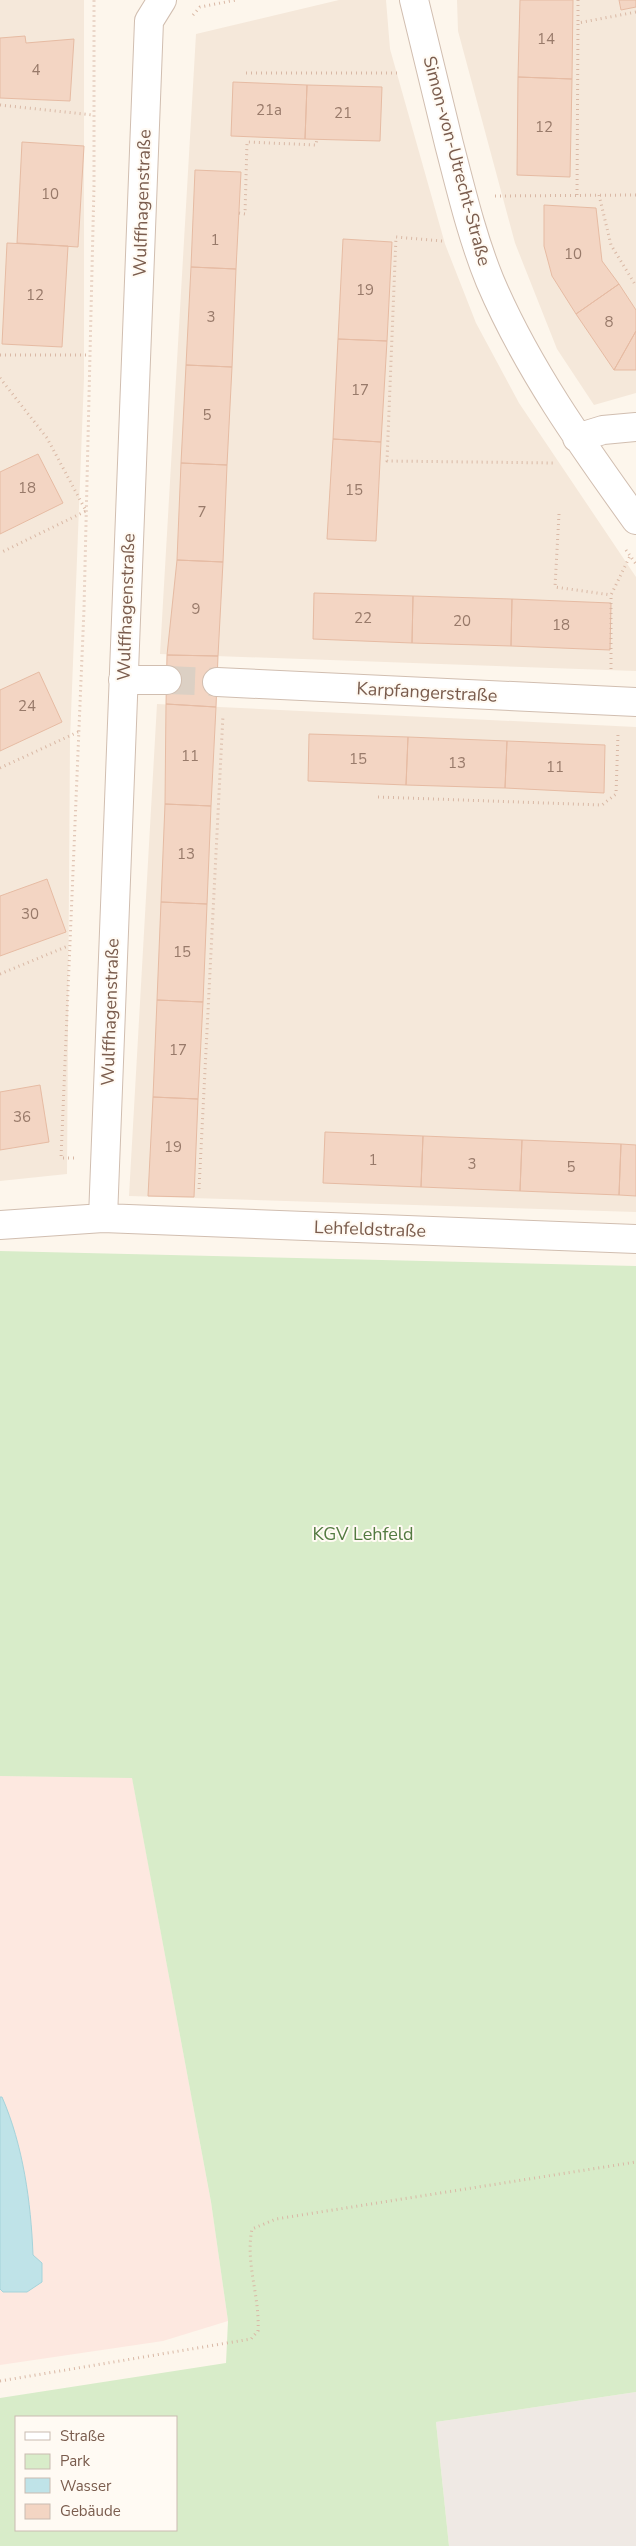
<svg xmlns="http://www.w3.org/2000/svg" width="636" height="2546" viewBox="0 0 636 2546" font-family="'Nunito Sans',sans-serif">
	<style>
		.residential { fill: #f5e8da }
		.commercial { fill: #fde8e0 }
		.industrial { fill: #efe9e4 }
		.green { fill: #d8ecc9; fill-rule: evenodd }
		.water { fill: #bfe3e8; stroke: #a5d3da }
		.building { fill: #f3d5c3; stroke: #e6bba3 }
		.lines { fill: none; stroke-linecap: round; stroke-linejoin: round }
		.minor-tunnel { stroke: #dcd0c4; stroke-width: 28; stroke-dasharray: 28 14; stroke-linecap: butt }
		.minor-casing { stroke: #d1beb0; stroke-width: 30 }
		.path { stroke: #d9b8a5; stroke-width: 3; stroke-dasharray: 1 4; stroke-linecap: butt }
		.minor { stroke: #fff; stroke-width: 28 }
		.labels { text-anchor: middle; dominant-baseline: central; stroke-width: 4; stroke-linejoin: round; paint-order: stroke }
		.number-label { font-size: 15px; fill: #987a6a }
		.street-label { font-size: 18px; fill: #7a5c4d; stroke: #fffaf3 }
		.park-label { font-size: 18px; fill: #537a41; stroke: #fffaf3 }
	</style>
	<rect width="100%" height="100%" fill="#fdf6ec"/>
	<path class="residential" d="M0,0H84V378L70,740L67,1174L0,1181Z
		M339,0H386L390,49L445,244L476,323L519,403L636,577V671L160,654L196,34Z
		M457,0H636V393L594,405L557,349L515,243L458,31Z
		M157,704L636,727V1212L129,1196Z"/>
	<path class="commercial" d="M0,1776L132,1777L211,2202L228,2321L163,2341L0,2365Z"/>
	<path class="industrial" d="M636,2392V2546H449L436,2422Z"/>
	<path class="green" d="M0,1251L636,1266V2392L436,2422L449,2546H0V2398L226,2363L228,2321L211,2202L132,1778L0,1776ZM16,2417H176V2530H16Z"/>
	<path class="water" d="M0,2097H2C23,2145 31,2202 33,2255L42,2263V2282L27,2292H3L0,2289Z"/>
	<path class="building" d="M520,0H573L572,79L518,77Z
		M619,0H636V7L621,10Z
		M25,36L26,43L74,39L70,101L0,98V38Z
		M518,77L572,79L570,177L517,175Z
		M233,82L307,85L305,139L231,136Z
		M307,85L382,87L380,141L305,139Z
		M22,142L84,146L78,247L17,243Z
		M195,170L241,172L236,269L191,267Z
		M544,205L596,208L602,261L619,284L576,314L552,276L544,246Z
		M343,239L392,242L387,341L338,339Z
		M7,243L68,246L62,347L2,344Z
		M191,267L236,269L232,367L186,365Z
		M619,284L636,310V331L614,370L576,314Z
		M636,331V370H614Z
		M338,339L387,341L381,442L333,439Z
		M186,365L232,367L227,465L181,463Z
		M333,439L381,442L376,541L327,539Z
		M38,454L63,503L0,534V472Z
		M181,463L227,465L223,562L177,560Z
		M177,560L223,562L218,656L167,655Z
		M314,593L413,596L412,643L313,639Z
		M413,596L512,599L511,646L412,643Z
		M512,599L611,603L610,650L511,646Z
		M167,655L218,656L216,707L166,704Z
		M39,672L62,722L0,751V690Z
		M166,704L216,707L211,806L165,804Z
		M309,734L408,737L406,785L308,781Z
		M408,737L507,741L505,788L406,785Z
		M507,741L605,745L604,793L505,788Z
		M165,804L211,806L207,904L161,902Z
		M47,879L66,932L0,956V896Z
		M161,902L207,904L203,1002L157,1000Z
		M157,1000L203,1002L198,1099L153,1097Z
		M40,1085L49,1142L0,1150V1092Z
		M153,1097L198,1099L194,1197L148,1196Z
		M325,1132L423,1136L421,1187L323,1183Z
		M423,1136L522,1140L520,1191L421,1187Z
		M522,1140L621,1144L619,1195L520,1191Z
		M621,1144L636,1145V1196L619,1195Z"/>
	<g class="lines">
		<path class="minor-tunnel" d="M167,680L217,682"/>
		<g class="minor-casing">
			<path id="minor" d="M414,0C426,48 437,96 449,144C461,190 472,237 490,281C527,368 582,445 636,520
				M577,438L603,430L636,427
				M123,680H167
				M217,682L636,702
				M103,1218L149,21L162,0
				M0,1225L103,1218L636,1239"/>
		</g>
		<path class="path" d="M578,0V23
			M193,15L200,7L236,0
			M246,73H398
			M0,105L93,115
			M577,195L578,23L636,12
			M599,195L611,245L636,286
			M495,196L636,195
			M239,213L245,214L247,142L316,145L317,139
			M442,241L396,237L387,461L556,463
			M0,355H90
			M0,378L47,438L86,511L0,553
			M559,514L555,587L611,595
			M626,550L636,564
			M611,669V595L630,556
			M0,768L78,732
			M378,797L602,805L616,794L618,734
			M0,974L68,946
			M74,1158H61L84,609L94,185V0
			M199,1189L223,715
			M0,2381L251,2339L258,2331C260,2296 245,2263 252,2229L276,2219L636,2162"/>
		<use href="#minor" class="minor"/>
	</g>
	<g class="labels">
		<g class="number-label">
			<text x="546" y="39">14</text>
			<text x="36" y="70">4</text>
			<text x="269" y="110">21a</text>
			<text x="343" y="113">21</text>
			<text x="544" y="127">12</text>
			<text x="50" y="194">10</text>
			<text x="215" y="240">1</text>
			<text x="573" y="254">10</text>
			<text x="365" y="290">19</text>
			<text x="35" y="295">12</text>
			<text x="211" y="317">3</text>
			<text x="609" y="322">8</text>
			<text x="360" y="390">17</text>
			<text x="207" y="415">5</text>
			<text x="27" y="488">18</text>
			<text x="354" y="490">15</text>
			<text x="202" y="512">7</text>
			<text x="196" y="609">9</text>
			<text x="363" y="618">22</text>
			<text x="462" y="621">20</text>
			<text x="561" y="625">18</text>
			<text x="27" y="706">24</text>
			<text x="190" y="756">11</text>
			<text x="358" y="759">15</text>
			<text x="457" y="763">13</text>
			<text x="555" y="767">11</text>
			<text x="186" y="854">13</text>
			<text x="30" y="914">30</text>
			<text x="182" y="952">15</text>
			<text x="178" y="1050">17</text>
			<text x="22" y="1117">36</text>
			<text x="173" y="1147">19</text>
			<text x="373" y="1160">1</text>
			<text x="472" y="1164">3</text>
			<text x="571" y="1167">5</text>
		</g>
		<g class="street-label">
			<text transform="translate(457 161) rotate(75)">Simon-von-Utrecht-Straße</text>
			<text transform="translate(142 203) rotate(-88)">Wulffhagenstraße</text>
			<text transform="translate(126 607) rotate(-88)">Wulffhagenstraße</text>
			<text transform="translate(427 692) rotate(3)">Karpfangerstraße</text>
			<text transform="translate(110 1012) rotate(-88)">Wulffhagenstraße</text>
			<text transform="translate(370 1229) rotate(2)">Lehfeldstraße</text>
		</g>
		<g class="park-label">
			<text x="363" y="1534">KGV Lehfeld</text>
		</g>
	</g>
	<rect x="15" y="2416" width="162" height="115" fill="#fffaf3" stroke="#cabbb1"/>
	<rect x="25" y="2432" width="25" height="8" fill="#ffffff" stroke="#cabbb1"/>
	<text x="60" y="2441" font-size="15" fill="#7a5c4d">Straße</text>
	<rect x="25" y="2454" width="25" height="15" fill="#d8ecc9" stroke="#cabbb1"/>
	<text x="60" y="2466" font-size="15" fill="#7a5c4d">Park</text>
	<rect x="25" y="2478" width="25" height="15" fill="#bfe3e8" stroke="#cabbb1"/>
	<text x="60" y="2491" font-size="15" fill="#7a5c4d">Wasser</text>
	<rect x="25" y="2504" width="25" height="15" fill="#f3d5c3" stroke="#cabbb1"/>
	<text x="60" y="2516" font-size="15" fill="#7a5c4d">Gebäude</text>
</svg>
